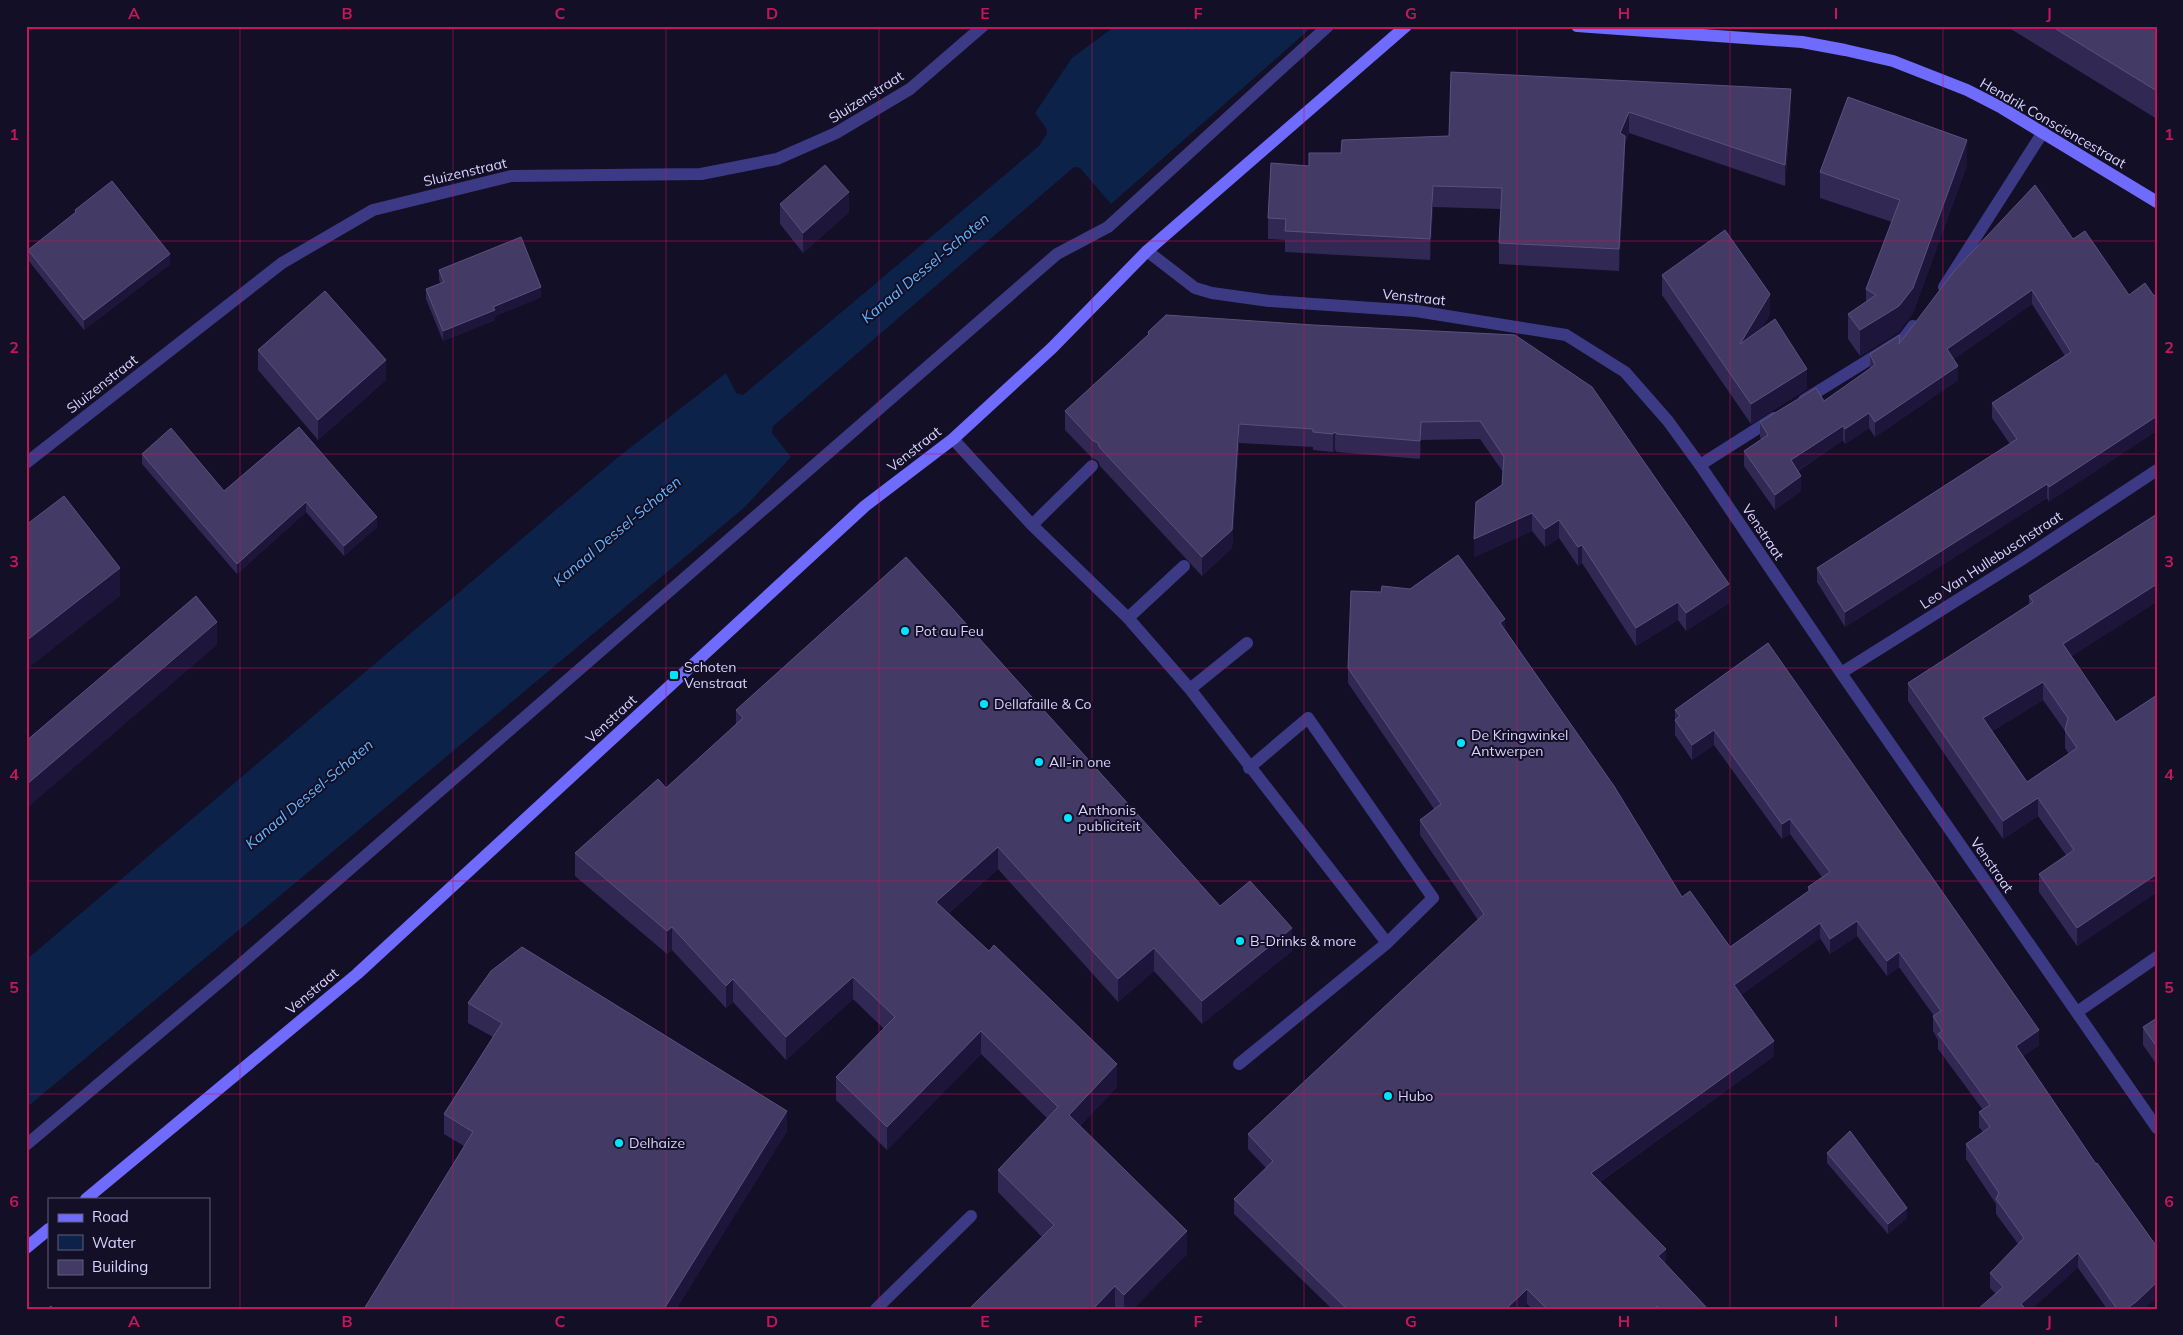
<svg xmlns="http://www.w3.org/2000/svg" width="2183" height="1335" viewBox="0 0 2183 1335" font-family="Mulish,sans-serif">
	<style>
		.water { fill: #0c2248 }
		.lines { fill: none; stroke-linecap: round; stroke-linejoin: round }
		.lane { stroke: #3d3a85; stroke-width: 12 }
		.street { stroke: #3d3a85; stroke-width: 12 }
		.secondary { stroke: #6f6bff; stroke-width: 12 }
		.wall { fill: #312854; fill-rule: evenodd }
		.shaded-wall { fill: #1d163a }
		.building { fill: #433a66; stroke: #5a527e; fill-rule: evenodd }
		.grid { fill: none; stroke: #c2185b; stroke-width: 1; stroke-opacity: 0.55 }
		.poi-dot { fill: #00e5ff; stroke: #130f26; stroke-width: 2 }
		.labels { text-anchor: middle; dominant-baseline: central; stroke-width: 4; stroke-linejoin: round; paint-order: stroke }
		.street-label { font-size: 14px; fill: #d9d4ff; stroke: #130f26 }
		.poi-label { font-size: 14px; fill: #d9d4ff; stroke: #130f26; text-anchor: start }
		.water-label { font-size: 15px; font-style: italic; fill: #62b6ff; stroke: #130f26 }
		.neatline { fill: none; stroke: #c2185b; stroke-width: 2 }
		.grid-label { font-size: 16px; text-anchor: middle; font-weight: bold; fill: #c2185b }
	</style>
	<rect width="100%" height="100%" fill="#130f26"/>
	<path class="water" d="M1115,26H1313L1111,204L1080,168L1074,167L773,426L772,433L791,457L745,507L26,1108V960L617,458L726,373L736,393L743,395L1039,146L1047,134L1046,128L1035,113L1072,58Z"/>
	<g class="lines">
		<path class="lane" d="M1944,287L2043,132
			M1804,400L1904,338L1913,326
			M953,439L1032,525L1128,618L1190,689L1387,943L1433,898L1308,718L1249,768
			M1700,465L1774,418
			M1032,525L1092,466
			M1128,618L1184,566
			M1190,689L1247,643
			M1239,1064L1387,943
			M26,1145L234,970L1057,254L1108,227L1328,26
			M876,1309L971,1216"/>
		<path class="street" d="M1147,251L1195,288L1212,293L1269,301L1416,311L1566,335L1625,372L1668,421L1700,465L1841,673L2157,1128
			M26,463L282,263L373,210L511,176L701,174L777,159L836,133L910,89L983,26
			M1841,673L2021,560L2157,470
			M2077,1012L2157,957"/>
		<path class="secondary" d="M1577,26L1802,42L1845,50L1893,61L1967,90L2002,108L2157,202
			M86,1199L357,974L865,506L953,439L1052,348L1147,251L1406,26
			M26,1248L49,1229"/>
	</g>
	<path class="wall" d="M2006,26H2157V119Z
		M1451,72L1791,111L1785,186L1629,133L1625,143V157L1619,271L1499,264V243L1501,209L1433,207L1430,260L1285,252V240L1268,239V218L1309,166L1341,153L1449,136Z
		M1967,165L1913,313L1899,332L1860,356L1848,339V314L1866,302V289L1892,222L1820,198V172Z
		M780,204L849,212L803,253L780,224Z
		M75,210L170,264L84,330L28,260V250L75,213Z
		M2073,239L2129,295L2049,502L2047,498L1845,627L1817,582V568L2010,444L1992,418V403L2065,356L2032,304L1954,359L1958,380L1875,437L1869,428L1845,444L1843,440L1798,471L1801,491L1775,510L1744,466V451L1761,439L1760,437V422L1824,401L1870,369V354L1900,342Z
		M439,270L541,297L495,316V320L443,341L426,299V289L441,284L439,280Z
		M1662,275L1770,314L1761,329L1807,389L1751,424L1662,295Z
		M1313,325L1515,335L1729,603L1686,631L1678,620L1636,646L1582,563L1578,566L1559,538L1545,547L1532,531L1474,557L1502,485L1503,472L1480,439L1421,440L1420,459L1337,452L1335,450L1333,452L1313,450V447L1239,443L1232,548L1202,576L1100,466L1098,461L1092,458L1065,430V411L1148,335V332Z
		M258,350L386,380L318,440L258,370Z
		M299,427L377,527L344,556L306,512L237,574L142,464V454L224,491Z
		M2029,596L2116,722L2157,695V892L2077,946L2039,892V874L2066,855L2038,816L2003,839L1908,701V683L2029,605ZM2043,700L2065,731V748L2069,754L2027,782L1992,731Z
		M1505,629L1682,897L1730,947L1808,892V887L1822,877L1790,834L1782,839L1714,745L1692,760L1675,735V710L1768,643L2039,1045L2023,1056L2096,1164L2157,1247V1297L2144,1309H2107L2078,1268L1995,1293L1990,1288V1273L2018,1244L1996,1214V1204L1966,1159V1144L1983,1132L1979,1127V1112L1983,1110L1938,1049V1040L1933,1031V1016H1934L1899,967L1887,976L1857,936L1830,954L1820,938L1741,995L1774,1056L1600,1182L1666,1264L1708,1309H1532L1527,1304L1522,1309H1332L1234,1214V1199L1266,1168L1248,1149V1134L1478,920L1420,835V820L1434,809L1348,683V668Z
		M736,710L1220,906L1292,951L1202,1024L1154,971L1118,1002L998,869L949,913L1117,1087L1080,1126L1187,1254L1133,1309H969L1042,1237L998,1192V1170L1047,1118L981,1054L887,1150L836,1100V1077L884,1029L853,999L786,1060L733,1002L726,1008L672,950L667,954L575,876V853L666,788L736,725Z
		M468,1003L787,1131L676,1309H364L464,1146L444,1134V1114L493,1037L468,1023Z
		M2157,1018V1065L2143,1045V1027Z
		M1827,1153L1907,1218L1888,1234L1827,1163Z"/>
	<path class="shaded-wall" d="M1791,89V111L1785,186V165Z
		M1629,112V133L1625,143V157L1619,271L1620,133Z
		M1967,140V165L1913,313L1899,332L1860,356V330Z
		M1433,186V207L1430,260V239Z
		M849,192V212L803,253V233Z
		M170,254V264L84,330V320Z
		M541,287V297L495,316V320L443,341V331L493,307Z
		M2032,290V304L1947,364V349Z
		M1770,294V314L1740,364V344Z
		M386,360V380L318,440V420Z
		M1958,366V380L1875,437V422Z
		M1807,369V389L1751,424V404Z
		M1869,413V428L1845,444V429Z
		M2157,416V431L2049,502V487Z
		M1421,422V440L1420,459V441Z
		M1239,424V443L1232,548L1202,576V557Z
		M1843,426V440L1791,475V460Z
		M1335,432V450L1333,452V434Z
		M1801,476V491L1775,510V495Z
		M2047,484V498L1845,627V612Z
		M306,502V512L237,574V564Z
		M1532,513V531L1474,557V539Z
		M377,517V527L344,556V546Z
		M1559,520V538L1545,547V529Z
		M1582,545V563L1578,566V547Z
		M120,568V596L26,670V641Z
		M1729,584V603L1686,631V613Z
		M2157,584V602L2063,662V644Z
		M1678,602V620L1636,646V628Z
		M1505,619V634L1500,623Z
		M217,622V645L26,809V785Z
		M2043,682V700L1983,736V718Z
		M1714,730V745L1692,760V745Z
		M2038,798V816L2003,839V821Z
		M1790,819V834L1782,839V824Z
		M998,847V869L936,924V902Z
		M2157,874V892L2077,946V928Z
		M1857,921V936L1830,954V939Z
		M1820,923V938L1734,1000V985Z
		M672,927V950L667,954V931Z
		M1292,928V951L1202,1024V1001Z
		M1154,948V971L1118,1002V979Z
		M1899,952V967L1887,976V961Z
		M853,977V999L786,1060V1037Z
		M733,979V1002L726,1008V986Z
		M2039,1030V1045L2016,1061V1046Z
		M981,1031V1054L887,1150V1127Z
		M1774,1041V1056L1591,1188V1173Z
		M1117,1064V1087L1069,1138V1115Z
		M787,1111V1131L676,1309H664Z
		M1907,1208V1218L1888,1234V1224Z
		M1187,1231V1254L1133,1309H1124V1295Z
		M1666,1249V1264L1658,1271V1256Z
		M2078,1253V1268L2032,1309H2021V1304Z
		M2157,1282V1297L2144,1309H2126Z
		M1115,1286V1309H1093Z
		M1527,1289V1304L1522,1309H1506Z"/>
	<path class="building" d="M2051,26H2157V91Z
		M1451,72L1791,89L1785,165L1629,112L1620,133L1625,136L1619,249L1499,243L1502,188L1433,186L1430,239L1285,231L1286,219L1268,218L1271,163L1309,166V153H1341L1342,140L1449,136Z
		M1848,97L1967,140L1913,288L1899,306L1860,330L1848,314L1876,295L1866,289L1900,200L1820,172Z
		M825,165L849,192L803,233L780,204Z
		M112,181L170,254L84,320L28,250L76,212L75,210Z
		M2035,185L2073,239L2085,231L2129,295L2145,283L2154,296L2157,294V416L2049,487L2047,484L1845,612L1817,568L2017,439L1992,403L2071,352L2032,290L1947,349L1958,366L1875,422L1869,413L1845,429L1843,426L1791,460L1801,476L1775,495L1744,451L1768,435L1760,422L1816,388L1824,401L1875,365L1870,354L1900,335L1899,344L1955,270Z
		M1725,230L1770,294L1740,344L1775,319L1807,369L1751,404L1662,275Z
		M521,237L541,287L493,307L495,310L443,331L426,289L444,282L439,270Z
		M325,291L386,360L318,420L258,350Z
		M1166,315L1313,325L1515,335L1592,387L1729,584L1686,613L1678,602L1636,628L1582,545L1578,547L1559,520L1545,529L1532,513L1474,539L1476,502L1502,485L1504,457L1480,421L1421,422L1420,441L1337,434L1335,432L1333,434L1313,432V429L1239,424L1232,530L1202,557L1100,448L1098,443L1092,440L1065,411L1149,334L1148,332Z
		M299,427L377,517L344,546L306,502L237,564L142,454L171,428L224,491Z
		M64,496L120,568L26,641V525Z
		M2157,514V584L2063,644L2116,722L2157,695V874L2077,928L2039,874L2074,850L2038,798L2003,821L1908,683L2033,602L2029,596ZM2043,682L2068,718L2065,730L2077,748L2027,782L1983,718Z
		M1458,555L1505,619L1500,623L1614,786L1682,897L1690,891L1730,947L1810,890L1808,887L1830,872L1790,819L1782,824L1714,730L1692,745L1675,720L1680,716L1675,710L1768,643L2039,1030L2016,1046L2096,1164L2097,1163L2157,1247V1282L2136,1302L2126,1309H2117L2078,1253L2021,1304L2026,1309H1978L2003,1287L1990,1273L2024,1238L1996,1199L1999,1193L1966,1144L1990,1127L1979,1112L1990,1105L1938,1034L1942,1031L1933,1016L1941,1011L1899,952L1887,961L1857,921L1830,939L1820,923L1734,985L1774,1041L1591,1173L1666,1249L1658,1256L1708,1309H1659L1657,1306L1654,1309H1547L1527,1289L1506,1309H1347L1234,1199L1273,1161L1248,1134L1484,914L1420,820L1441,804L1348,668L1351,591L1381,592L1382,586L1410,589Z
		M906,557L1220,906L1250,881L1292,928L1202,1001L1154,948L1118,979L998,847L936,902L989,951L994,945L1117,1064L1069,1115L1187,1231L1124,1295L1115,1286L1093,1309H969L1054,1225L998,1170L1058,1107L981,1031L887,1127L836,1077L895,1017L853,977L786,1037L733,979L726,986L672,927L667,931L575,853L658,779L666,788L743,718L736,710Z
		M196,596L217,622L26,785V741Z
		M522,947L787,1111L664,1309H364L473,1132L444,1114L502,1023L468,1003L491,971Z
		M2157,1018V1047L2143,1027Z
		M1850,1131L1907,1208L1888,1224L1827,1153Z
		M51,1306L53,1309H47Z"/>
	<path class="grid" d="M240,26V1309M453,26V1309M666,26V1309M879,26V1309M1092,26V1309M1304,26V1309M1517,26V1309M1730,26V1309M1943,26V1309M26,241H2157M26,454H2157M26,668H2157M26,881H2157M26,1094H2157"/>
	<g class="poi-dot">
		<circle cx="905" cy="631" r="5"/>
		<rect x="669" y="670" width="10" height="10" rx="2.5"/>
		<circle cx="984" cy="704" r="5"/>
		<circle cx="1461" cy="743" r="5"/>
		<circle cx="1039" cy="762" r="5"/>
		<circle cx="1068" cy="818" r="5"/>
		<circle cx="1240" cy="941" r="5"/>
		<circle cx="1388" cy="1096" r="5"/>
		<circle cx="619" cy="1143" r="5"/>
	</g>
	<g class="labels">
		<g class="street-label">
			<text transform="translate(866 97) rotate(-32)">Sluizenstraat</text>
			<text transform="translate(2053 123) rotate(30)">Hendrik Consciencestraat</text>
			<text transform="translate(465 172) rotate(-13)">Sluizenstraat</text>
			<text transform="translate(1414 297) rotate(6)">Venstraat</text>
			<text transform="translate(102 384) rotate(-38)">Sluizenstraat</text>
			<text transform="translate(914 449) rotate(-38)">Venstraat</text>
			<text transform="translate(1763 532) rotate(56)">Venstraat</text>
			<text transform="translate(1991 560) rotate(-33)">Leo Van Hullebuschstraat</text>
			<text transform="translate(611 719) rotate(-43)">Venstraat</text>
			<text transform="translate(1992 865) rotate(55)">Venstraat</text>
			<text transform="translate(312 991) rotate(-40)">Venstraat</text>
		</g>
		<g class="poi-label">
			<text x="915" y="631">Pot au Feu</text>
			<text x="684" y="667">Schoten<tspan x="684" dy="16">Venstraat</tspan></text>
			<text x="994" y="704">Dellafaille &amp; Co</text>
			<text x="1471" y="735">De Kringwinkel<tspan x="1471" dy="16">Antwerpen</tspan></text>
			<text x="1049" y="762">All-in one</text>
			<text x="1078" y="810">Anthonis<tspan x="1078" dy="16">publiciteit</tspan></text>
			<text x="1250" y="941">B-Drinks &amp; more</text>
			<text x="1398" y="1096">Hubo</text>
			<text x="629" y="1143">Delhaize</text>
		</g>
		<g class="water-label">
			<text transform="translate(925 268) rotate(-40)">Kanaal Dessel-Schoten</text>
			<text transform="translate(617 531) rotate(-40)">Kanaal Dessel-Schoten</text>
			<text transform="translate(309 794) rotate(-40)">Kanaal Dessel-Schoten</text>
		</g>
	</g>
	<rect width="2183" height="1335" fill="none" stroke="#130f26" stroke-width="55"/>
	<rect x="48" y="1198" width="162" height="90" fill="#130f26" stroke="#625e7d"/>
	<rect x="58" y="1214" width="25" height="8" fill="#6f6bff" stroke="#625e7d"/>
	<text x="92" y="1222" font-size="15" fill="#d9d4ff">Road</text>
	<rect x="58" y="1235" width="25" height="15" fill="#0c2248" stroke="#625e7d"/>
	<text x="92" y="1248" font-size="15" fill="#d9d4ff">Water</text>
	<rect x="58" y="1260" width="25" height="15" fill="#433a66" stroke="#625e7d"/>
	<text x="92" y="1272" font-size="15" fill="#d9d4ff">Building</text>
	<rect x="28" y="28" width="2128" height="1280" class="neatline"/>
	<g class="grid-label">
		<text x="134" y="19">A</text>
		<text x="347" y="19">B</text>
		<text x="560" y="19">C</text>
		<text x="772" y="19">D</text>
		<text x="985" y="19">E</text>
		<text x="1198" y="19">F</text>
		<text x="1411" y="19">G</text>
		<text x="1624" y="19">H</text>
		<text x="1836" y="19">I</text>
		<text x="2049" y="19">J</text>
		<text x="14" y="140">1</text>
		<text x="2169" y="140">1</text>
		<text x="14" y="353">2</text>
		<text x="2169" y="353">2</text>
		<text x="14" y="567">3</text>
		<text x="2169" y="567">3</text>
		<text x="14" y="780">4</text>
		<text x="2169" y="780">4</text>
		<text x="14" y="993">5</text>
		<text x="2169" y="993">5</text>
		<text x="14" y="1207">6</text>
		<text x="2169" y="1207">6</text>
		<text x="134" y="1327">A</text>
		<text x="347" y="1327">B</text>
		<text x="560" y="1327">C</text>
		<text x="772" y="1327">D</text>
		<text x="985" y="1327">E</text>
		<text x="1198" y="1327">F</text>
		<text x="1411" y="1327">G</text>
		<text x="1624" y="1327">H</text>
		<text x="1836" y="1327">I</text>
		<text x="2049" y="1327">J</text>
	</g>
</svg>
